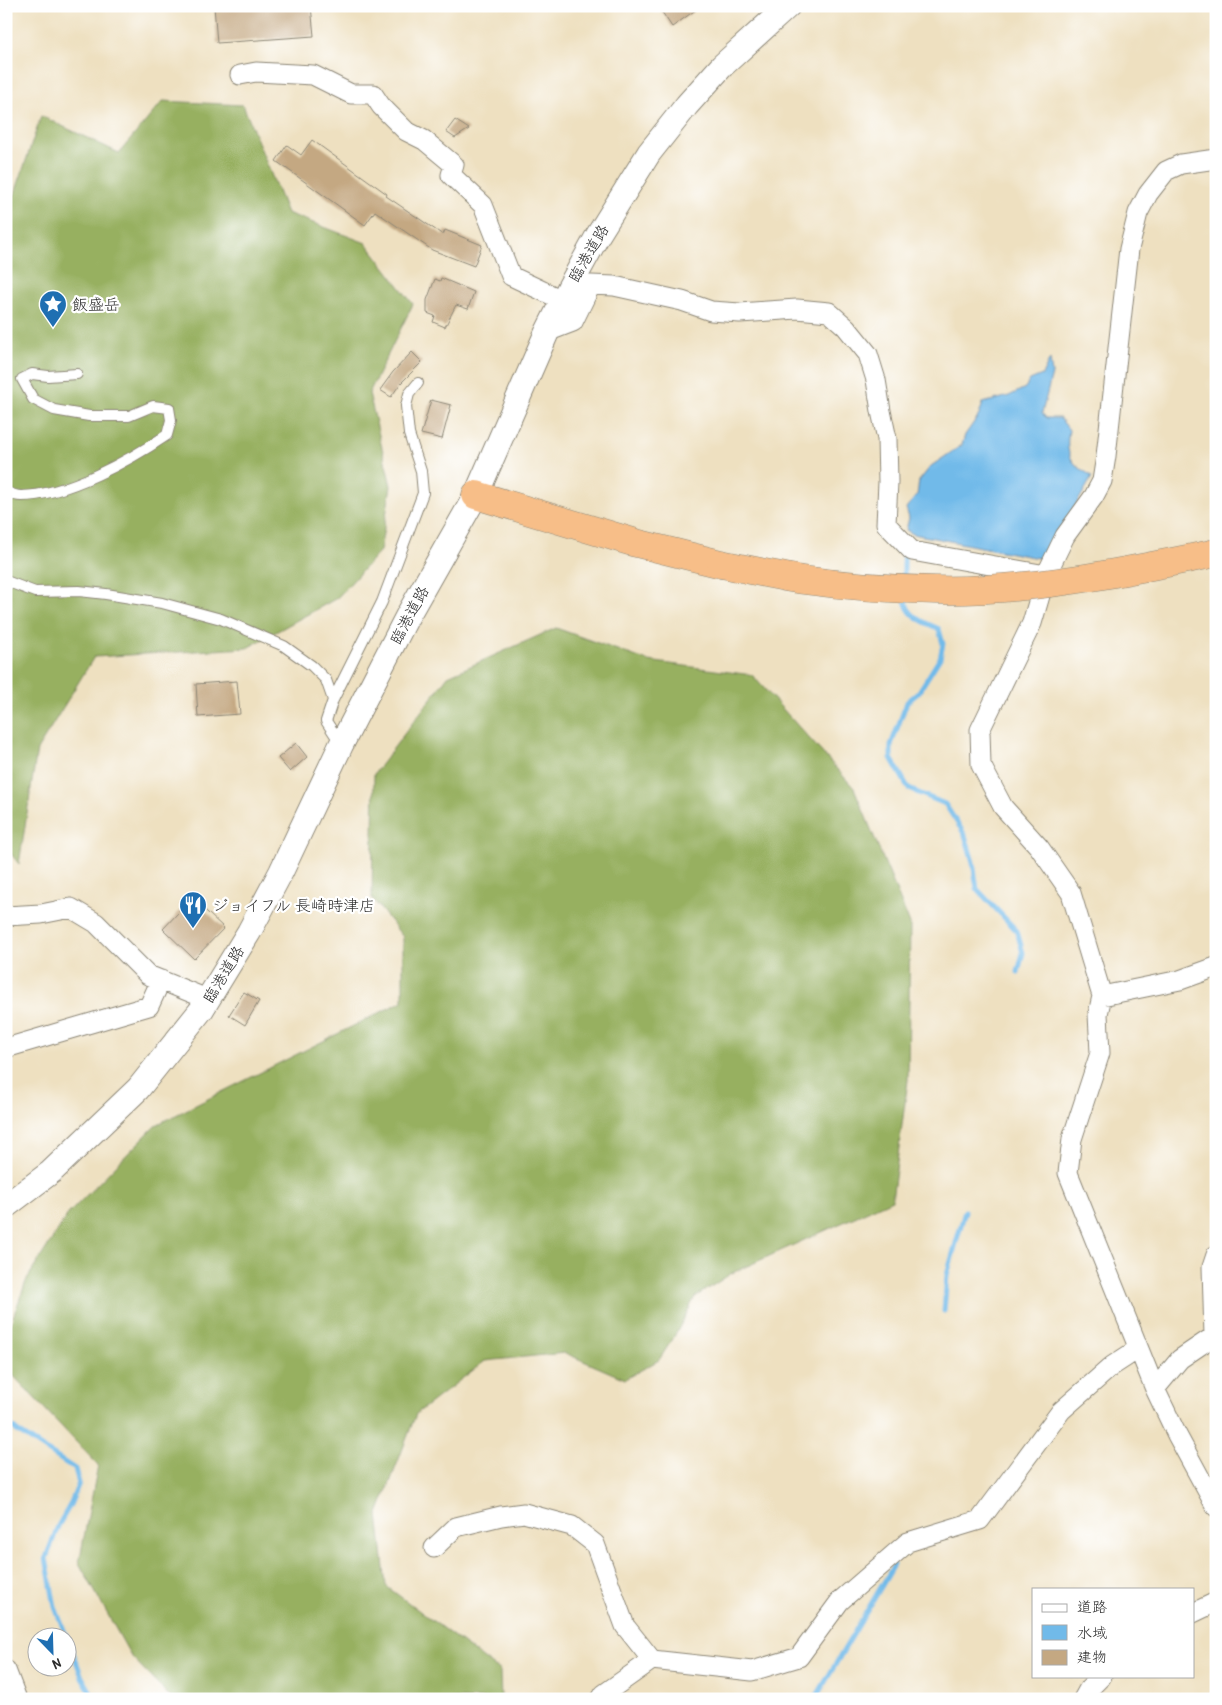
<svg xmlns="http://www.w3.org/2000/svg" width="1222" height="1705" viewBox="0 0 1222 1705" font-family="'Patrick Hand','Klee One',sans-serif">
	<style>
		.forest { fill: #97b060; stroke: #616e46 }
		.water { fill: #71bae9; stroke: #4e728a }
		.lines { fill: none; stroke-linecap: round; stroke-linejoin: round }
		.stream { stroke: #71bae9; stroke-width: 5 }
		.building { fill: #c4a882 }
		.service-casing { stroke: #8c8676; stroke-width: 12 }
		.minor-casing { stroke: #8c8676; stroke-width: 21 }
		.tertiary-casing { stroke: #8c8676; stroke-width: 26 }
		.motorway-casing { stroke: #8c8676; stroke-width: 29 }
		.service { stroke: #fff; stroke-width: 10 }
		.minor { stroke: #fff; stroke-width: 19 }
		.tertiary { stroke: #fff; stroke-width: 24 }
		.motorway { stroke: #f7be88; stroke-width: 28 }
		.motorway-bridge-casing { stroke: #8c8676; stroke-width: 29; stroke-linecap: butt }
		.motorway-bridge { stroke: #f7be88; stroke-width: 28 }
		.labels { text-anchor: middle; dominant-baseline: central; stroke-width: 4.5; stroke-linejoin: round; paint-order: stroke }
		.street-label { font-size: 16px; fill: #2b2b2b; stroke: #fff }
		.poi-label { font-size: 16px; fill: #2b2b2b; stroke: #fff; text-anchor: start }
	</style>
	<rect width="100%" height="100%" fill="#fff"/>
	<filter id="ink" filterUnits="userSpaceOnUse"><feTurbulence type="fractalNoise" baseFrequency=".02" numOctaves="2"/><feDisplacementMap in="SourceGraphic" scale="10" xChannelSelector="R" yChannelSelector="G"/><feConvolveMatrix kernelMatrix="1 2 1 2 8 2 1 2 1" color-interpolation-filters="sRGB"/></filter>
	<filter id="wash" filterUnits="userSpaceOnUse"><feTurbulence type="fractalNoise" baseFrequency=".0096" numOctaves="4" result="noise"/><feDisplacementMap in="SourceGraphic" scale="20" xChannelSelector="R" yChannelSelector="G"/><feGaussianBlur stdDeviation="1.12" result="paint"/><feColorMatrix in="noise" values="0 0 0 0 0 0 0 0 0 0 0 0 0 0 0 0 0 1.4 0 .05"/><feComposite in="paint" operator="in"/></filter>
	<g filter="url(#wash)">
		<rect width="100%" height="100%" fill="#eee0c0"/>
		<path class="forest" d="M163,101L243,105L287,213L366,243L413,304L369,393L391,486L380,551L337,598L247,648L94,657L37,750L19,864L6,848V292L12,202L41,116L119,153Z
			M1215,627H1216V692L1213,666Z
			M556,628L648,661L752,675L854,788L910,924L908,1080L892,1200L732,1273L695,1297L677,1332L659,1360L625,1379L565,1353L485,1361L416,1414L378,1514L386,1586L500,1671L501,1699H172L131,1656L79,1563L98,1465L6,1368V1336L27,1279L68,1214L156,1125L403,1001V937L372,898L374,774L448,676Z"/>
		<path class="water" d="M1050,359L1052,374L1042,413L1046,418H1060L1069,430C1067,443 1066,454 1076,465C1080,469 1087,472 1092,477C1077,505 1058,531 1043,559L913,534L906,530L909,518L906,508L917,495L919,481L931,466L962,445L965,435L979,415L983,403L1009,396L1025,388L1030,380L1042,375Z"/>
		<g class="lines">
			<path class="stream" d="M904,548V582
				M905,598C906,616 924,622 939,629L943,644L940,658L918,693L907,702L891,745V758L909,789L945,804L965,835L973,862L977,889L1017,931L1023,953L1018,972
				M944,1311L947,1275L965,1211
				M6,1421L17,1431L75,1469L79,1483L70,1505L58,1526L46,1558L55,1607L67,1638
				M68,1639L82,1677L95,1699
				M815,1699L894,1565"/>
		</g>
		<g id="blocks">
			<path class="building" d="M214,6H311L314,36L217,43Z
				M658,6H701L672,27Z
				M455,120L469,129L455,138L446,132Z
				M312,140L387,194L386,196L443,235L445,230L482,245L474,266L432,250L375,211L365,225L276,161L287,145L301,155Z
				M441,278L474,292L468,309L456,305L445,327L433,322L435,316L427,313V300L435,279L440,281Z
				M412,352L422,362L400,384L391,397L380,390L393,372Z
				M431,400L451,405L442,439L421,434Z
				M237,681L240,714L198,717L196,684Z
				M296,743L307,757L290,772L278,758Z
				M192,898L224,928L194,959L163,929Z
				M244,992L259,1001L245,1025L229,1015Z"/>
		</g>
	</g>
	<g filter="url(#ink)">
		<use href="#blocks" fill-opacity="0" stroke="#8c8676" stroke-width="1"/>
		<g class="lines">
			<g class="service-casing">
				<path id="service" d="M6,492C11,494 16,496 21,496C66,496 130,460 167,435L171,420L169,408L153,406L129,416H89L54,410L33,399L22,379L32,374L48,376L77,374
					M6,581L35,592L79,591L106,594L162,603L221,619L284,646L312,666L326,680L333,700L326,721L341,744
					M333,700L382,602L423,493L421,471L409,434L406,406L409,394L418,383"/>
			</g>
			<g class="minor-casing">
				<path id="minor" d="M240,75L256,72L313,75L351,94H373L381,106L406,131L424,140L454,165L451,175L483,205L511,276L562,300
					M1216,159L1181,164L1166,171L1148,194L1138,213L1129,249L1106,456L1102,481L1094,496L1065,536L1046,575L1032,623L980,730L981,765L1003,807L1039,847L1071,893L1102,996L1098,1014L1100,1053L1072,1139L1068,1173L1155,1389L1177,1435L1216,1507
					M547,332L573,322L591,285L614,286L682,301L711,311L740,313L797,309L829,312L846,327L868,354L876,380L881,411L887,439L888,482L886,524L912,551L1046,575
					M6,916L41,914L71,908L96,923L148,975L207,999
					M1102,996L1180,980L1216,967
					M6,1048L149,1006L161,980
					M1155,1389L1180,1359L1214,1336L1212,1267L1216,1255
					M434,1548L456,1527L501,1516L524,1513L572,1526L595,1544L625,1626L652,1660
					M1193,1613L1216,1602
					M6,1670L17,1699
					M601,1699L604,1694L652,1660L752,1671L799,1657L840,1601L908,1542L980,1520L1061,1411L1112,1366L1138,1349
					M1083,1699L1088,1690L1102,1676"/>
			</g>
			<g class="tertiary-casing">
				<path id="tertiary" d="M6,1206L51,1172L138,1089L202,1009L249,932L281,872L341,745L408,615L476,495L547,332L569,288L598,235L649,153L687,105L722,66L788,6"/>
			</g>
			<g class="motorway-casing">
				<path id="motorway" d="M476,495L636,543L721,564"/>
			</g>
			<use href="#service" class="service"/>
			<use href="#minor" class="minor"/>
			<use href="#tertiary" class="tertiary"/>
			<use href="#motorway" class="motorway"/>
			<g class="motorway-bridge-casing">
				<path id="motorway-bridge" d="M721,564C748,569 776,576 803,580C847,586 891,589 935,590C1030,592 1124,572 1216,553"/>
			</g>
			<use href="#motorway-bridge" class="motorway-bridge"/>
		</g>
	</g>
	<defs>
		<g id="sight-pin" transform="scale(1.4375)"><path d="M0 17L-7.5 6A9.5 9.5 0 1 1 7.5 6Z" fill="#1f6fb2" stroke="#fff"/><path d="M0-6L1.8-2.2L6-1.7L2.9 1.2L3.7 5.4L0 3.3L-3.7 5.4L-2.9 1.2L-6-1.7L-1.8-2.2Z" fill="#fff"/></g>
		<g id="restaurant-pin" transform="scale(1.4375)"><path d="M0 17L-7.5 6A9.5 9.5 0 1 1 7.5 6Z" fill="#1f6fb2" stroke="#fff"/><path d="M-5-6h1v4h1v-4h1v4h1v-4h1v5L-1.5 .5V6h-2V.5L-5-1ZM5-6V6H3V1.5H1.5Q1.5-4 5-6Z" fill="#fff"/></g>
	</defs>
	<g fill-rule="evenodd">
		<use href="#sight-pin" x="53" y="304"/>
		<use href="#restaurant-pin" x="193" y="905"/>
	</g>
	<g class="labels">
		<g class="street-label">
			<text transform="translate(588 253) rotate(-60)">臨港道路</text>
			<text transform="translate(409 615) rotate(-62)">臨港道路</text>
			<text transform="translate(223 974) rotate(-59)">臨港道路</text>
		</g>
		<g class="poi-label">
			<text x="72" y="304">飯盛岳</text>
			<text x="212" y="905">ジョイフル 長崎時津店</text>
		</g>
	</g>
	<rect width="1222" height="1705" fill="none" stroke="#fff" stroke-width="25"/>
	<rect x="1032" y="1588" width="162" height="90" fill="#ffffff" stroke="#aaaaaa"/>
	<rect x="1042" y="1604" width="25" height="8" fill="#ffffff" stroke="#aaaaaa"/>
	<text x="1077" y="1612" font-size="15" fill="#2b2b2b">道路</text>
	<rect x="1042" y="1625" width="25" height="15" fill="#71bae9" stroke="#aaaaaa"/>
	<text x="1077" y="1638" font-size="15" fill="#2b2b2b">水域</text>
	<rect x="1042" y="1650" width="25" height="15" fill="#c4a882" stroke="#aaaaaa"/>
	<text x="1077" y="1662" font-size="15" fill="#2b2b2b">建物</text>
	<g transform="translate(52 1652) rotate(157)"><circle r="24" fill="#ffffff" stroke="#aaaaaa"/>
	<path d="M0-4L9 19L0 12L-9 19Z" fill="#1f6fb2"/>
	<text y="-8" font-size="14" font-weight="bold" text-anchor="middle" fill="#2b2b2b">N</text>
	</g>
</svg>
